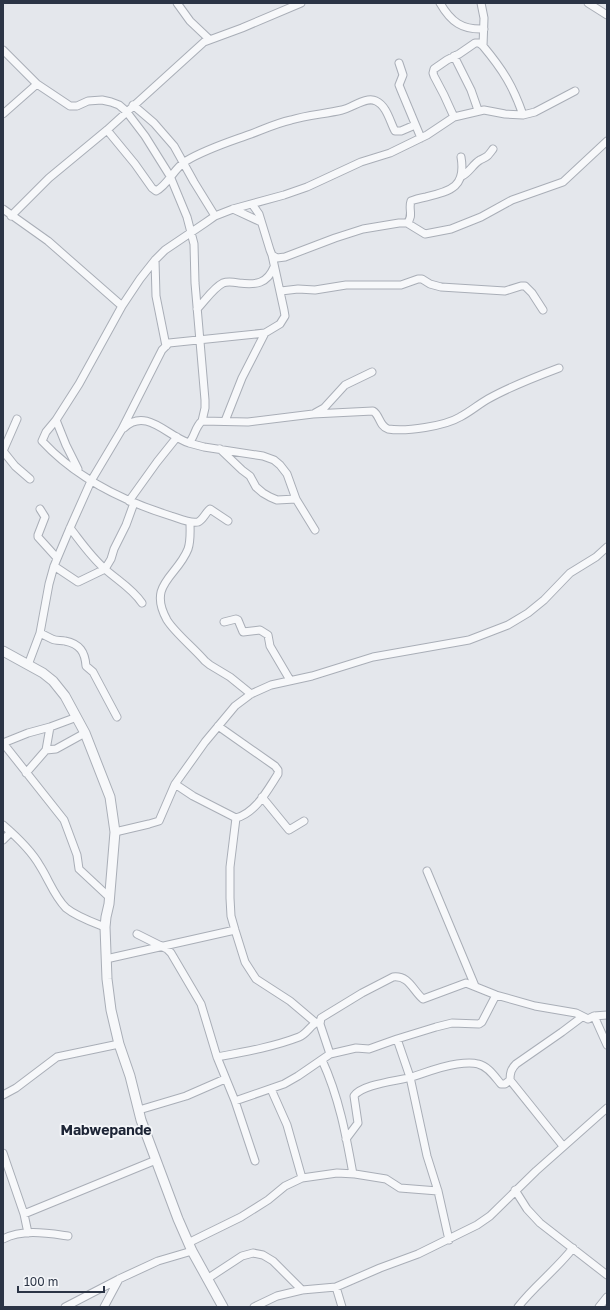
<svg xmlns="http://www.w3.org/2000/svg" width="610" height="1310" viewBox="0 0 610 1310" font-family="'Golos Text',sans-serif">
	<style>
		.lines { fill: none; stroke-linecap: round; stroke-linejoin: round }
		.minor-casing { stroke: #a9aeb7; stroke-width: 9 }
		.tertiary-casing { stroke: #a9aeb7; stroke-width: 11 }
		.minor { stroke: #f7f8fa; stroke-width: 7 }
		.tertiary { stroke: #f7f8fa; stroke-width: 9 }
		.labels { text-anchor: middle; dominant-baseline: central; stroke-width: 3.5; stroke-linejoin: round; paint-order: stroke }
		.quarter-label { font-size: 14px; font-weight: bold; fill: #1d2536; stroke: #f4f6f9 }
	</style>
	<rect width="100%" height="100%" fill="#e4e7ec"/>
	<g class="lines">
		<g class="minor-casing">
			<path id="minor" d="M177,3L190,21L209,39
				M440,3C451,22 462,30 484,29
				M481,3L484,18L483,46
				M588,3L607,15
				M3,50L37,84L70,106H77L88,101L102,100L111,102L119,105L126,111L145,136L170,176L187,217L194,244L195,283L205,400V408L202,421
				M454,56L471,90L478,110
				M399,63L403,75L399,85L401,90L421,138
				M133,105L154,123L174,146L194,182L215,216
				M3,114L37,84
				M454,117L444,95L434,76L433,73L434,69L447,60L459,54L475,43H479L483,46C503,70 513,86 523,115
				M107,130L135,164L152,188L156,191C168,185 174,168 186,161C206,149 229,142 251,134C264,129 277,123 291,120C307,115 325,114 342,110C352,108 366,96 376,101C387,106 390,122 395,131H401L415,125
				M462,176C469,173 473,164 480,160C488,156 487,157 493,149
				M252,204L259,214L270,250L272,255L277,258L285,257L335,238L363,229L399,223H407L425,234L451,229L481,217L512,200L563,182L607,141
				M3,209L48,241L122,306
				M233,209L261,222
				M11,216L49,178L107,130L204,42L242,28L301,3
				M407,223C414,216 408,209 411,201C416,199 421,198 426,197C452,191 466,186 461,157
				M155,260L156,296L166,346
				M281,291L298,289L315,290L346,285H401L418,279H422L430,284L441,287L505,291L521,286H525L532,293L543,310
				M197,309C205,301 213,288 223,283C228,281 233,282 239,283C256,285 267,284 274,267
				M315,413L324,408L345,385L372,372
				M17,419L3,451L15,466L30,479
				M56,420L66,445L78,469
				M225,421L242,378L265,333
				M124,428C146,407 167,436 189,443C195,436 195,427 202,421L248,422L313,414L373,411C380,415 379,426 388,429C406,432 445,426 460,417C470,412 479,404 488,399C511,386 535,377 559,368
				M189,443L204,447L263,456L274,460L280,465L287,474L296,499L315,530
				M220,449L242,470L250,476L256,487L263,493L270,497L277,500L296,499
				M129,501L157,462L177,437
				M40,509L45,517L38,535V537L57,558
				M228,521L210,509C206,512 203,520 198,522C190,524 178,518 171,516C123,501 77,479 42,441L46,432L56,420L79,384L122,306L140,279L155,260L165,250L205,223L215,216L233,209L284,195L307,187L361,162L390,153L427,135L454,117L484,110L505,114L523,115L535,112L575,91
				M190,522C190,531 191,540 188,549C177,577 147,584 167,620C175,633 194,648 205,661L210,665L230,677L251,694
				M70,528C81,542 91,557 105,569C117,580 132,588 142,603
				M54,566L78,582L105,569L111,559L114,549L126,525L134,503
				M224,622L236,619L238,620L243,632L260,630L268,635L270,646L290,680
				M40,633C44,635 48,637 52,639C56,641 61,640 65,641C80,644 85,652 86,666L93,672L117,717
				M28,665L40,633L49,584L54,566L70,528L91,481L122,429L162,350L169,343L265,333L280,324L285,316L284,310L272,255
				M3,743L64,820L77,855L79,869L109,897
				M3,743L28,733L50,727L77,717
				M46,750L50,727
				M26,773L46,750L56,749L85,733
				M175,784L193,796L236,818C256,813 268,789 278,774V770L275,766L218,726
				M262,797L289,830L304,821
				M236,818L230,867V898L231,916L235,930L245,962L256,979L290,1001L316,1023
				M3,825C17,837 31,850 40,866C49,880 54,896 66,908C77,917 92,922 105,927
				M115,832L149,824L159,821L175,784L205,742L235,706L251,694L271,685L312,676L373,657L469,640L508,625L528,613L544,600L570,573L596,557L607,547
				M3,840L11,832
				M427,871L475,986
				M137,934L167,949L171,953L201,1004L217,1057L235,1101L255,1161
				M106,959L235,930
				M594,1016L607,1015
				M397,1039L410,1077L427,1156L438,1191L449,1240
				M330,1054L320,1024L321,1018L362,993L393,977C409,975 413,991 423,999L466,983L496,995L535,1006L576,1013L588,1019L594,1016L607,1045
				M217,1057C244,1052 273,1047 299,1037C307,1034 311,1024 318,1022
				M322,1060C339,1097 346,1135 353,1174
				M271,1089L287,1125L302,1178
				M3,1095L16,1088L57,1057L119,1044
				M235,1101L284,1084L298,1076L330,1054L356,1048L369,1049L397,1039L436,1027L452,1023L479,1024L482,1022L496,995
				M139,1110L186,1096L225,1079
				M346,1139L358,1123L354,1096C362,1084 398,1081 412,1077C427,1072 442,1066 457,1064C464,1063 471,1062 478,1064C488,1066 495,1077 501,1084H505L510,1080
				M563,1146L510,1080C510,1073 511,1069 516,1064L562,1032L582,1017
				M3,1153L24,1214L28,1233
				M515,1190L527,1209L540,1223L607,1275
				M24,1214L156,1160
				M3,1239C23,1229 46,1233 68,1236
				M188,1243L241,1217L268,1200L285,1186L302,1178L337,1173L355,1174L386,1179L400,1188L438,1191
				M207,1279L242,1256L253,1253L263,1255L273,1261L302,1290
				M336,1287L342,1307
				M65,1307L119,1279L158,1261L192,1251
				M104,1307L119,1279
				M254,1307L277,1296L302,1290L336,1287L380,1268L418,1254L477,1225L490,1216L536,1171L607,1108
				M518,1307C534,1286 556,1270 573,1248
				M599,1307L607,1297"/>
		</g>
		<g class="tertiary-casing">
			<path id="tertiary" d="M3,651L43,673L53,681L65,696L85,733L110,797L115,832L109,904L106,917L105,927L107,979L111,1010L119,1044L130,1076L141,1120L178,1219L192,1251L223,1307"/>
		</g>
		<use href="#minor" class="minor"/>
		<use href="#tertiary" class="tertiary"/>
	</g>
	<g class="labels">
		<g class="quarter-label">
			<text x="106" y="1129">Mabwepande</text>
		</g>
	</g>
	<rect width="610" height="1310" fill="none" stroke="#2b3445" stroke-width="8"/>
	<path d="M18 1286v6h86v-6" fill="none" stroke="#2b3445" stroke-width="2"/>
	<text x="24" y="1286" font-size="12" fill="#2b3445" stroke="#f4f6f9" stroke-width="3" paint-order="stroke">100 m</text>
</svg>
